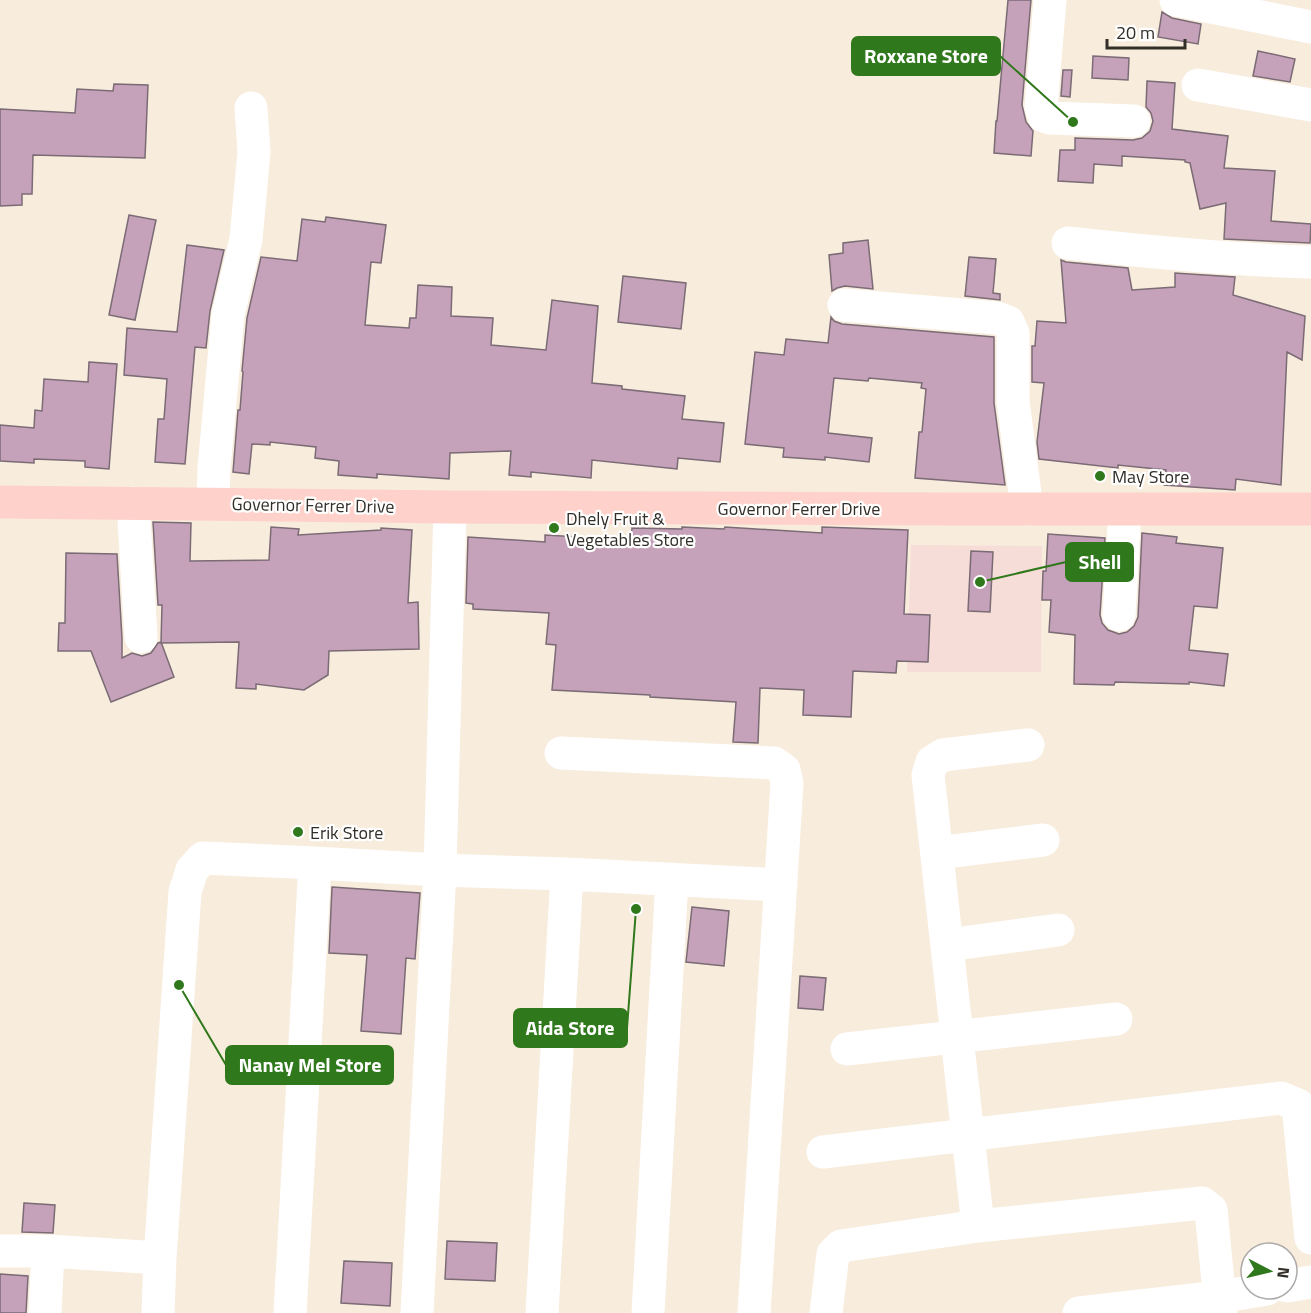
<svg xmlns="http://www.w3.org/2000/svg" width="1311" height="1313" viewBox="0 0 1311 1313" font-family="'Titillium Web',sans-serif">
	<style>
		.commercial { fill: #f7ddd8 }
		.building { fill: #c5a2b9; stroke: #7a6b75; stroke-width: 1.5 }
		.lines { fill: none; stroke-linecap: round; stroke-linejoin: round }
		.minor { stroke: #fff; stroke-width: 33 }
		.major { stroke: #fed2ca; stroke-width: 33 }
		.poi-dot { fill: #30781c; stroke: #fff; stroke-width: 2 }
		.labels { text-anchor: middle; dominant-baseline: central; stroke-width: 4.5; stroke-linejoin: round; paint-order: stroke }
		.poi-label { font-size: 18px; fill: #322e28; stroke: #fff; text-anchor: start }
		.street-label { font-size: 18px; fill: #322e28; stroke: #fff }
		.leader { fill: none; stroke: #30781c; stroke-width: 2 }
		.callout-dot { fill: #30781c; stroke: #fff; stroke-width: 2 }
		.callout { fill: #30781c; stroke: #30781c; stroke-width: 2 }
		.callout-label { font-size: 20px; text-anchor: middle; font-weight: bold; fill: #fff }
	</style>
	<rect width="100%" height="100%" fill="#f8ecdd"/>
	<path class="commercial" d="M911,545L1042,546L1041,672H907Z"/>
	<path class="building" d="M1008,0H1031L1022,105L1026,122L1033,131L1031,156L994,153L996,121H997Z
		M1162,12L1172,18L1201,24L1198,44L1158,37Z
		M1258,51L1295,59L1290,82L1253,76Z
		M1093,56L1129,58L1128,80L1092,78Z
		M1063,70H1072L1070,97L1061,96Z
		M1147,81L1175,83L1172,129L1228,136L1224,168L1275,171L1271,221L1311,224L1310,243L1224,239L1226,203L1200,209L1190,163L1185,162V160L1122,156V166L1094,164L1093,183L1058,181L1060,150H1075V138L1133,140L1142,138L1150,131L1153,121L1151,113L1146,107Z
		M114,84L148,85L145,158L33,155L32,194H22V205L0,206V109L75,113L77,89L113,91Z
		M129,215L156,220L135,320L109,315Z
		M326,217L386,225L381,263L371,262L365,325L409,328L410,318H416L418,285L452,287L451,316L493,318L491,345L546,350L552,300L598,306L592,383L622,386V389L685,396L682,419L724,423L720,462L678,458L677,469L592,460L591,478L531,472V477L509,475L511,451L450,453L449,479L377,474V478L338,475L339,461L315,458L316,447L270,442V445L252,444L249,474L233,472L238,410H240L243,372L242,371L247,318L261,257L297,261L302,219L325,222Z
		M868,240L873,289L845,286L837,288L832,291L829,255L843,253V243Z
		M187,245L224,250L210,311L206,348L195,347L185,464L155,462L158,419H164L167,379L124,375L127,328L177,332Z
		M969,257L996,259L993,293L1000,294V300L965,296Z
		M1061,260L1066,262L1128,268L1132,290L1175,287V273L1235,277L1233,295L1305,316L1302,360L1287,352L1281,485L1236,479L1235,490L1164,485L1166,470L1118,465V468L1039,459L1037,442L1044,383L1032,382V346H1035L1037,321L1066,323Z
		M623,276L686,283L681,329L618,322Z
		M831,317L834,321L842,324L994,337V403L1005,485L915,478L919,432H922L926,389L921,388L922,383L869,378L868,381L834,378L828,433L872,438L869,462L825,457V460L783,457L784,448L745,444L755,352L784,355L786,339L828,343Z
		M89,362L117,364L109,469L85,467V461L34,459V463L0,461V425L34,428L35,410L42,411L44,379L88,382Z
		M153,522L191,523L190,561L269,560L271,527L299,529L298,535L381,530V528L412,530L408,603L418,602L419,649L329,651L328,675L304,690L256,684V689L236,688L239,642L161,643L162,605H158Z
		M682,527L724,529L725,527L822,533V527L908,530L904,614L930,615L928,662L897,661L896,673L853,671L851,717L803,715L804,690L760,688L758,743L733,742L736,702L650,697V695L552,690L556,645L546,644L549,613L473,609V604L466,603L468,537L545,542V535L631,540L632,528L682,529Z
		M1142,533L1177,537L1176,543L1223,548L1217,608L1194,606L1189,650L1228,654L1224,686L1189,682V684L1115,682L1114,685L1074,684L1075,635L1049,632L1051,600H1042L1043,571H1046L1048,534L1105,538L1100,615L1102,623L1108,630L1119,634L1127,632L1134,626L1138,617Z
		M971,551L993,552L990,612L968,611Z
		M66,553L117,554L122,638V658L132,653L142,656L151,653L158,643L161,642L174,677L111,702L91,651H58L59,623H65Z
		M332,887L420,893L415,959L406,958L401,1034L361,1031L367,955L329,953Z
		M692,907L729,911L724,966L686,962Z
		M800,976L826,978L823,1010L798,1008Z
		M24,1203L55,1205L53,1233L22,1232Z
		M447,1241L497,1243L495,1281L445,1279Z
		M344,1261L392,1263L390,1306L341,1303Z
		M0,1274L28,1276L26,1313H0Z"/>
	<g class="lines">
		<path class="minor" d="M1050,0L1041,107L1044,116L1050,118L1134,121
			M1176,0L1311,27
			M1198,85L1311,105
			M1068,243C1149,252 1230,260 1311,262
			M844,305L997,318L1008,322L1013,333V401L1027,509
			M133,503L141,637
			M213,504L214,468L228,315L246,239L254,152L251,108
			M1119,615L1125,509
			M561,753L774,763L784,770L787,783L754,1313
			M937,853L1043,840
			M948,945L1058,930
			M847,1049L1116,1019
			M823,1152L1281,1098L1298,1105L1311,1238
			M978,1226L928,775L932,762L943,755L1028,745
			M0,1251H48L160,1258
			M1287,1286L1311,1282
			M45,1313L48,1251
			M158,1313L160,1258L185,892L192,870L203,858L315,863L440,870L567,874L781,885
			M290,1313L315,863
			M417,1313L440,870L450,507
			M542,1313L567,874
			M648,1313L672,879
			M826,1313L833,1254L841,1246L978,1226L1202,1203L1211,1210L1221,1313
			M1079,1313L1219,1297L1267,1289"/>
		<path class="major" d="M0,502L450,507L946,509H1311"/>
	</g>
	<g class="poi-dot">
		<circle cx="1100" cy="476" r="6"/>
		<circle cx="554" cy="528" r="6"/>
		<circle cx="298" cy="832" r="6"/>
	</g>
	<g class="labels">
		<g class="poi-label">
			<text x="1112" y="476">May Store</text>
			<text x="566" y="518">Dhely Fruit &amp;<tspan x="566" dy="21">Vegetables Store</tspan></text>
			<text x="310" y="832">Erik Store</text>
		</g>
		<g class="street-label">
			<text transform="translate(313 505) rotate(1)">Governor Ferrer Drive</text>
			<text x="799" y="508">Governor Ferrer Drive</text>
		</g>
	</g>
	<path class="leader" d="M1073 122L1000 56M980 582L1066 562M636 909L627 1028M179 985L226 1065"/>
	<g class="callout-dot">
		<circle cx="1073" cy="122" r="6"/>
		<circle cx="980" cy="582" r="6"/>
		<circle cx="636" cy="909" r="6"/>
		<circle cx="179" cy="985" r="6"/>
	</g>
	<g class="callout">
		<rect x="852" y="37" width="148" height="38" rx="6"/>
		<rect x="1066" y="543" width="67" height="38" rx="6"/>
		<rect x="514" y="1009" width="113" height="38" rx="6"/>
		<rect x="226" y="1046" width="167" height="38" rx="6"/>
	</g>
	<g class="callout-label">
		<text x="926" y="63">Roxxane Store</text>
		<text x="1100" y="569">Shell</text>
		<text x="570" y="1035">Aida Store</text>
		<text x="310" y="1072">Nanay Mel Store</text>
	</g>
	<g transform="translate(1269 1271) rotate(97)"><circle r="28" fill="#ffffff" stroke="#adaba9" stroke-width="1.5"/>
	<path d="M0-4.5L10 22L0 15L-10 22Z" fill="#30781c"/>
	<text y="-9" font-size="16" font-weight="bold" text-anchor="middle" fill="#322e28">N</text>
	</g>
	<path d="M1107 39v9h78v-9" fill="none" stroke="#322e28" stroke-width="3"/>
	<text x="1116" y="39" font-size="18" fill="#322e28" stroke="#ffffff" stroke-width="4.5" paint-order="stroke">20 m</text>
</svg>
